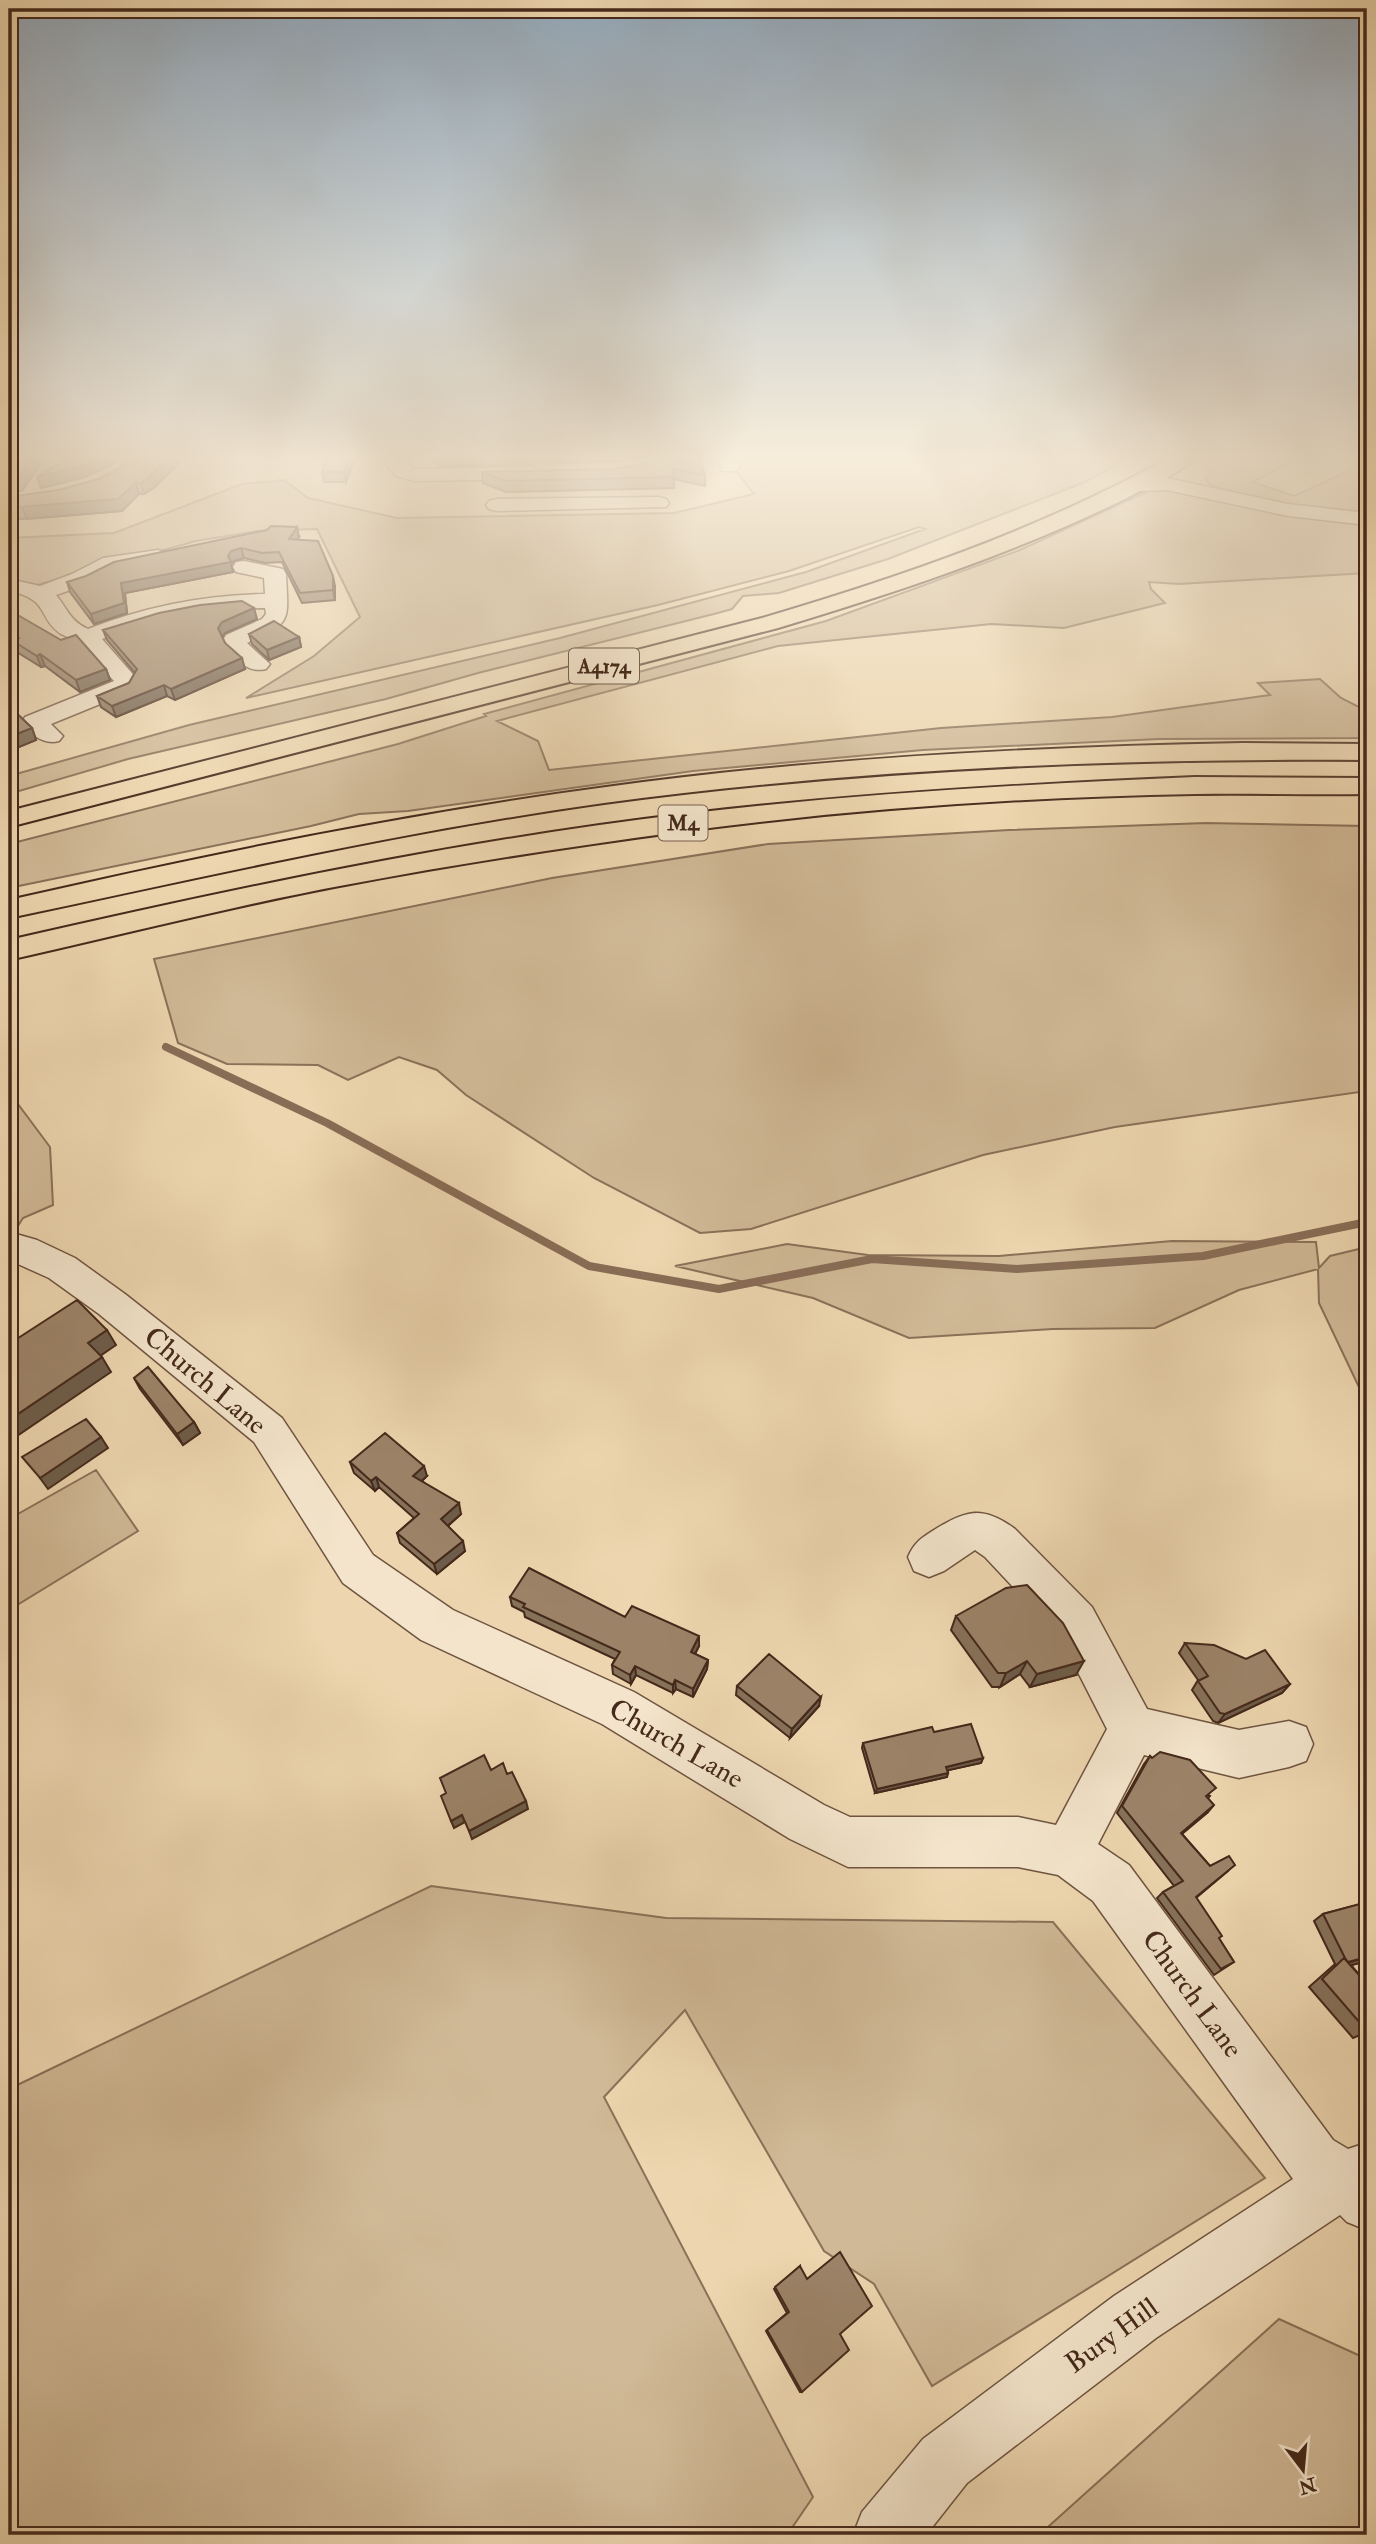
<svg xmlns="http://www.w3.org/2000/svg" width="1376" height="2544" viewBox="0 0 1376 2544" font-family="'IM FELL Double Pica',serif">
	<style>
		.green { fill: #d0b996; stroke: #8a7158; stroke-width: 2 }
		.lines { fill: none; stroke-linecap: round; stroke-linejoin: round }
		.stream { stroke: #886d56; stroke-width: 8 }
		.minor-casing { stroke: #6f5440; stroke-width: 3 }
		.highway-casing { stroke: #45291b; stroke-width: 4 }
		.minor { fill: #f3e4cb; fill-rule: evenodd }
		.highway { fill: #edd6af; fill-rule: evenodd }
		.wall { fill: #867159; stroke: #45291b; stroke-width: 2 }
		.shaded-wall { fill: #6d5c49; stroke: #45291b; stroke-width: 2 }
		.building { fill: #9c8368; stroke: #45291b; stroke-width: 2 }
		.labels { text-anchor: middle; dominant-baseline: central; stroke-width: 5; stroke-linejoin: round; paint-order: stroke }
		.shield { fill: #f3e4cb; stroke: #796150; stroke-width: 2 }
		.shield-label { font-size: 21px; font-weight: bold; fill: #45291b }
		.near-street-label { font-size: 28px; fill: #45291b; stroke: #f3e4cb }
	</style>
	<rect width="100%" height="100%" fill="#edd6af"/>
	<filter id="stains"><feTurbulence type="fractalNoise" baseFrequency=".00286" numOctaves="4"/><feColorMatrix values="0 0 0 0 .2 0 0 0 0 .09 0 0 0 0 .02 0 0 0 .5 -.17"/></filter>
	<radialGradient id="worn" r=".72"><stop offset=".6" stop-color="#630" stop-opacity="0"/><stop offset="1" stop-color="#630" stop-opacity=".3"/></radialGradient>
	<path class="green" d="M732,460H1124L1085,482L888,559L779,593L743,596L732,609L714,614L478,673L386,699L128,759L9,794V776L189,725L560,638L806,572L925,529L919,527L789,571L658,605L246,698L314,656L360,617L317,529L257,531L196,541L37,585L9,581V538L114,533L242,484L284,480L308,498L397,518L674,513L754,494L736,471Z
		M1208,460H1294L1253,482L1294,496L1362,465L1367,466V514C1337,511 1221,503 1205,479L1212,470L1206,465Z
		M1162,490L1304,516L1367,521V573L1179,584L1149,582L1151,589L1165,603L1064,628L991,624L778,646L497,721L538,741L549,770L941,728L1112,717L1270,695L1258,683L1320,679L1341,698L1367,711V738L1159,739L923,750L693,771L408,811L359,814L311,826L9,888V844L398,744L486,716L484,714L826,621L1020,550L1149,491Z
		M1206,823L1367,826V1091L1115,1127L983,1155L751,1229L700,1233L594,1178L466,1095L437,1070L399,1057L348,1080L318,1065L227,1064L178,1043L154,959L552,878L768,844L1009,830Z
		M9,1092L50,1147L53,1205L23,1218L11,1237H9Z
		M1172,1241L1316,1242L1319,1268L1330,1256L1367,1247V1404L1319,1303L1318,1269L1239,1290L1155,1328L1053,1329L909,1338L813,1298L675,1266L787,1244L868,1255L999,1256Z
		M96,1470L138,1531L9,1610V1519Z
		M431,1886L666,1918L1053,1922L1265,2178L932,2386L874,2284L824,2251L685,2010L604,2097L813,2497L787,2535H9V2089Z
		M1279,2319L1367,2359V2535H1039Z"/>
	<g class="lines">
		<path class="stream" d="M166,1047L327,1123L589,1266L719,1289L872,1259L1017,1269L1203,1256L1367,1222"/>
		<g class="minor-casing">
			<path id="minor" d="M383,460H403L415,469L532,467L542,473L532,479L415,481L396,476Z
				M717,460H736L739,467L736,471H722Z
				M1167,478L1288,504L1367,513V525L1288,516L1167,490L1140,491L1130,485L1140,479Z
				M659,497L666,499L669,503L666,507L496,511L489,509L486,505L489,501L496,499Z
				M158,550L165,552L169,556L165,560L117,569L88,584L56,595C67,608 70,621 88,629C144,607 204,595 265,594L264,578L236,572L233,567L236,562L244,561L283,569L286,574C288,622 293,622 247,643L270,664L266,669C246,674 231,656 223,640L226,635L262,619L266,614L265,608C209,608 154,619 102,639L138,680L132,691L51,724L63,736L59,741C43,745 31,735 22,722L25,717L114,681C103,669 93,655 81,644C75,639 68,638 61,634C37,617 50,599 9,591V579L40,586L72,574L103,558Z
				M9,1232L37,1240L75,1258L125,1294L282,1418L373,1555L453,1610L634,1692L824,1805L850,1817H1018L1056,1825L1107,1729L1060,1637L985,1557L975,1550L944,1571L929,1577L914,1571L908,1557C914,1543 921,1538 934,1530C966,1510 983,1505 1015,1529L1092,1607L1147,1709L1239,1730L1289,1721L1306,1727L1313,1744L1306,1761L1289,1767L1239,1778L1144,1755L1098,1844L1129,1865L1333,2140L1348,2149L1363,2144L1367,2146V2230L1347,2222L1340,2215L1156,2338L967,2483L926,2535H853L862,2512L923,2439L1114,2296L1293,2179L1093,1901L1058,1875L1018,1867H848L790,1839L602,1724L421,1640L343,1583L254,1442L99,1314L49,1278L9,1260Z"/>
		</g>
		<g class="highway-casing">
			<path id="highway" d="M1165,460H1191C1180,474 1143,489 1127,498C1015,553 898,592 778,628L9,827V811L762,618C901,577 1037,530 1165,460Z
				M1243,743L1367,744V760C1113,758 856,769 604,803C403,831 207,876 9,918V900C207,855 405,814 606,787C816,758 1031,747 1243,743Z
				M1195,777L1367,778V794C1310,795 1252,793 1195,794C1023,797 850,809 679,832C567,847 456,864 345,885C232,906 121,935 9,960V940C232,889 457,841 684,814C854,794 1024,784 1195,777Z"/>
		</g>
		<use href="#minor" class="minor"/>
		<use href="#highway" class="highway"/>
	</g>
	<path class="wall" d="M354,460L346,482H324L322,472Z
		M428,460H623L614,462L442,466Z
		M132,462L155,487L144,494H139L122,511L9,520V497L59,490L99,479Z
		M648,463L705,475V486L674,479V488L506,492L483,483L482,472L614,469Z
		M299,537L297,540L335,586V600L302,603L282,562L265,563L244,558L234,561L231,565L233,572L125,593L127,613L94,624L70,592L67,582Z
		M9,610L106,669L110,680L80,692L45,666L41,667L17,652L14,643L9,640Z
		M257,619L225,633L222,637L225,643L245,669L175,700L167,696L116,717L101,707L97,696L129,683L135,673L107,640L103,630Z
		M249,634L299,637L301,647L269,660L252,644Z
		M9,706L32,728L36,740L14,749L9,744Z
		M134,1378L194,1422L200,1433L183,1445L140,1389Z
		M350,1462L427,1476L422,1481L461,1514L448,1526L465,1551L437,1574L400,1543L397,1533L414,1518L379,1487L375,1491L354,1473Z
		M510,1597L625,1617L699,1646L695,1654L708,1660L707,1669L693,1697L676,1689L673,1693L636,1675L631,1684L613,1674L612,1665L615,1659L525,1617L524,1612L512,1606Z
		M956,1616L1076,1675L1030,1687L1020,1674L1000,1687H992L951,1630Z
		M1185,1643L1290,1684L1282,1693L1218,1723L1213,1721L1192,1690L1198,1680L1179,1653Z
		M737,1686L819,1706L790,1738L736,1695Z
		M863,1743L983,1758L981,1763L948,1770L947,1777L875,1793L862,1748Z
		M1150,1756L1152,1758L1210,1796L1208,1798V1812L1182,1834L1210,1866L1228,1871L1196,1898L1219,1939L1234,1962L1214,1975L1157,1898L1163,1892L1174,1886L1117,1813L1144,1764Z
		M1367,1886V1961L1351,1965L1367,1984V2048L1360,2035L1353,2038L1309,1987L1335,1964L1314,1921L1323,1914L1365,1903L1360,1892Z
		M800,2266L802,2392H800L766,2331L787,2313L774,2289Z"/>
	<path class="shaded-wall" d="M31,460H43L22,491L9,493V480Z
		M94,460H119L110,466L82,478L41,488L37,477Z
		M167,460H182L155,487L144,494L141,483Z
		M348,460H354L346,482L344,472Z
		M136,482L139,494L122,511L27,519L22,507Z
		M297,527L299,537L291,549L289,539Z
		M241,548L244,558L234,561L231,565L233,572L125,593L127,613L94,624L91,614L121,583L228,556L231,551Z
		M333,576L335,586V600L333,590Z
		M254,608L257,619L225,633L221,639L218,628L222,622Z
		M299,637L301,647L269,660L267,650Z
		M40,654L45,666L41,667L37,656Z
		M242,658L245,669L175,700L171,689Z
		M106,669L110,680L80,692L76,680Z
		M164,685L167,696L116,717L112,706Z
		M32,728L36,740L14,749L9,737Z
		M107,1330L116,1345L97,1358L88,1343Z
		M102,1357L111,1372L11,1440L9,1437V1420Z
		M194,1422L200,1433L183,1445L177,1434Z
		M101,1437L108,1448L48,1489L40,1478Z
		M424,1466L427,1476L416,1486L413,1476Z
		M376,1477L379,1487L375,1491L371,1481Z
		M459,1503L461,1514L444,1529L441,1519Z
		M463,1541L465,1551L437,1574L434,1564Z
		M699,1636V1646L691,1661V1652Z
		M708,1660L707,1669L693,1697V1689Z
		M1027,1661L1020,1674L1000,1687L1006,1673Z
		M1084,1661L1076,1675L1030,1687L1037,1674Z
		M635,1666L636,1675L631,1684L630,1675Z
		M675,1680L676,1689L673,1693V1685Z
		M1290,1684L1282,1693L1218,1723L1225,1714Z
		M821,1697L819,1706L790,1738L792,1729Z
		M983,1758L981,1763L945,1771L946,1767Z
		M948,1773L947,1777L875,1793L877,1789Z
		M526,1801L528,1809L472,1839L469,1831Z
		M1214,1805L1208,1812L1174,1840L1181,1833Z
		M462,1815L465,1822L454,1828L451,1821Z
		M1367,1957V1961L1337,1969L1347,1963Z"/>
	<path class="building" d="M9,460H31L18,479L9,480Z
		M64,460H94L79,467L37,477Z
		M134,460H167L151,475L141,483L136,482L118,499L9,508V497L59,490L99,479Z
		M326,460H348L344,472H322Z
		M651,460H700L705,475L673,468L674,477L505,481L482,472L614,469L648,463Z
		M271,526L297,527L289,539L318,541L333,576V590L300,593L279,552L262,553L241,548L231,551L228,556L231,562L121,583L124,603L91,614L67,582L86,576L114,562L267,530Z
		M242,601L254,608L222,622L218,628L225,643L242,658L171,689L164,685L112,706L97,696L129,683L137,669L103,630L159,613L200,605Z
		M9,610L61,640L76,635L106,669L76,680L40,654L37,656L13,641L19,638L9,631Z
		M274,621L299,637L267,650L249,634Z
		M9,706L32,728L9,737Z
		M77,1300L107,1330L88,1343L102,1357L9,1420V1344Z
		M148,1367L194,1422L177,1434L134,1378Z
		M86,1419L101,1437L40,1478L22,1457Z
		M385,1433L424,1466L413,1476L459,1503L441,1519L463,1541L434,1564L397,1533L419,1514L376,1477L371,1481L350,1462Z
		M529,1568L625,1617L632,1606L699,1636L691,1652L708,1660L693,1689L675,1680L673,1685L635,1666L630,1675L612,1665L620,1652L523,1607L525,1604L510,1597Z
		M1027,1585L1063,1623L1084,1661L1037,1674L1027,1661L1006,1673H998L956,1616L1006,1588Z
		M1185,1643L1214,1645L1246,1659L1265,1650L1290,1684L1225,1714L1220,1713L1198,1681L1208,1676Z
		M769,1654L821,1697L792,1729L737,1686Z
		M971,1724L983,1758L946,1767L948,1773L877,1789L863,1743L932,1727L934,1732Z
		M1160,1752L1190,1760L1216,1788L1206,1796L1214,1805L1181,1833L1210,1866L1229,1856L1235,1865L1196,1897L1222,1936L1219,1938L1234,1962L1221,1969L1163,1892L1183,1881L1122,1806L1150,1756L1152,1758Z
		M484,1755L491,1770L503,1763L507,1774L512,1772L526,1801L469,1831L462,1815L451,1821L441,1796L446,1793L440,1778Z
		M1367,1902V1957L1348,1962L1345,1958L1323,1914Z
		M1344,1958L1367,1984V2031L1322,1979Z
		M840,2252L872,2306L840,2334L849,2350L802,2392L767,2330L789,2312L775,2287L800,2266L807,2279Z"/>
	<linearGradient id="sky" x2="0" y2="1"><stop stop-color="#93aabd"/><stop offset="0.56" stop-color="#f7eddb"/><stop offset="1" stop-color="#f7eddb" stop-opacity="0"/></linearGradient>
	<rect width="1376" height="817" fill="url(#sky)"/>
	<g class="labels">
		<g class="shield">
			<rect x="569" y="648.5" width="70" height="35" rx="5"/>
			<rect x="658.5" y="805.5" width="49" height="35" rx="5"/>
		</g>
		<g class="shield-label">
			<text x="604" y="666">A4174</text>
			<text x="683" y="823">M4</text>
		</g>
		<g class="near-street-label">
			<text transform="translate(205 1381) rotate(40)">Church Lane</text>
			<text transform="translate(676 1744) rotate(30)">Church Lane</text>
			<text transform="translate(1192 1994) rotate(54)">Church Lane</text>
			<text transform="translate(1112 2336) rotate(-36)">Bury Hill</text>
		</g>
	</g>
	<rect width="1376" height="2544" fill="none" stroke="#edd6af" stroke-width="35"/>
	<rect x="10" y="10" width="1355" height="2523" fill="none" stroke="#45291b" stroke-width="3.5"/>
	<rect x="18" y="18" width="1341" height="2509" fill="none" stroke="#45291b" stroke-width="2"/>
	<g transform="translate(1303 2470) rotate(164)" stroke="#f3e4cb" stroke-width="5" paint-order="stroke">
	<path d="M0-5L12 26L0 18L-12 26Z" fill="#45291b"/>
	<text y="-10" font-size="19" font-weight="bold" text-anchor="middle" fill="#45291b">N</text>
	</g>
	<rect width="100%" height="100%" filter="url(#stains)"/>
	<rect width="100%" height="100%" fill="url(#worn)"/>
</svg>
